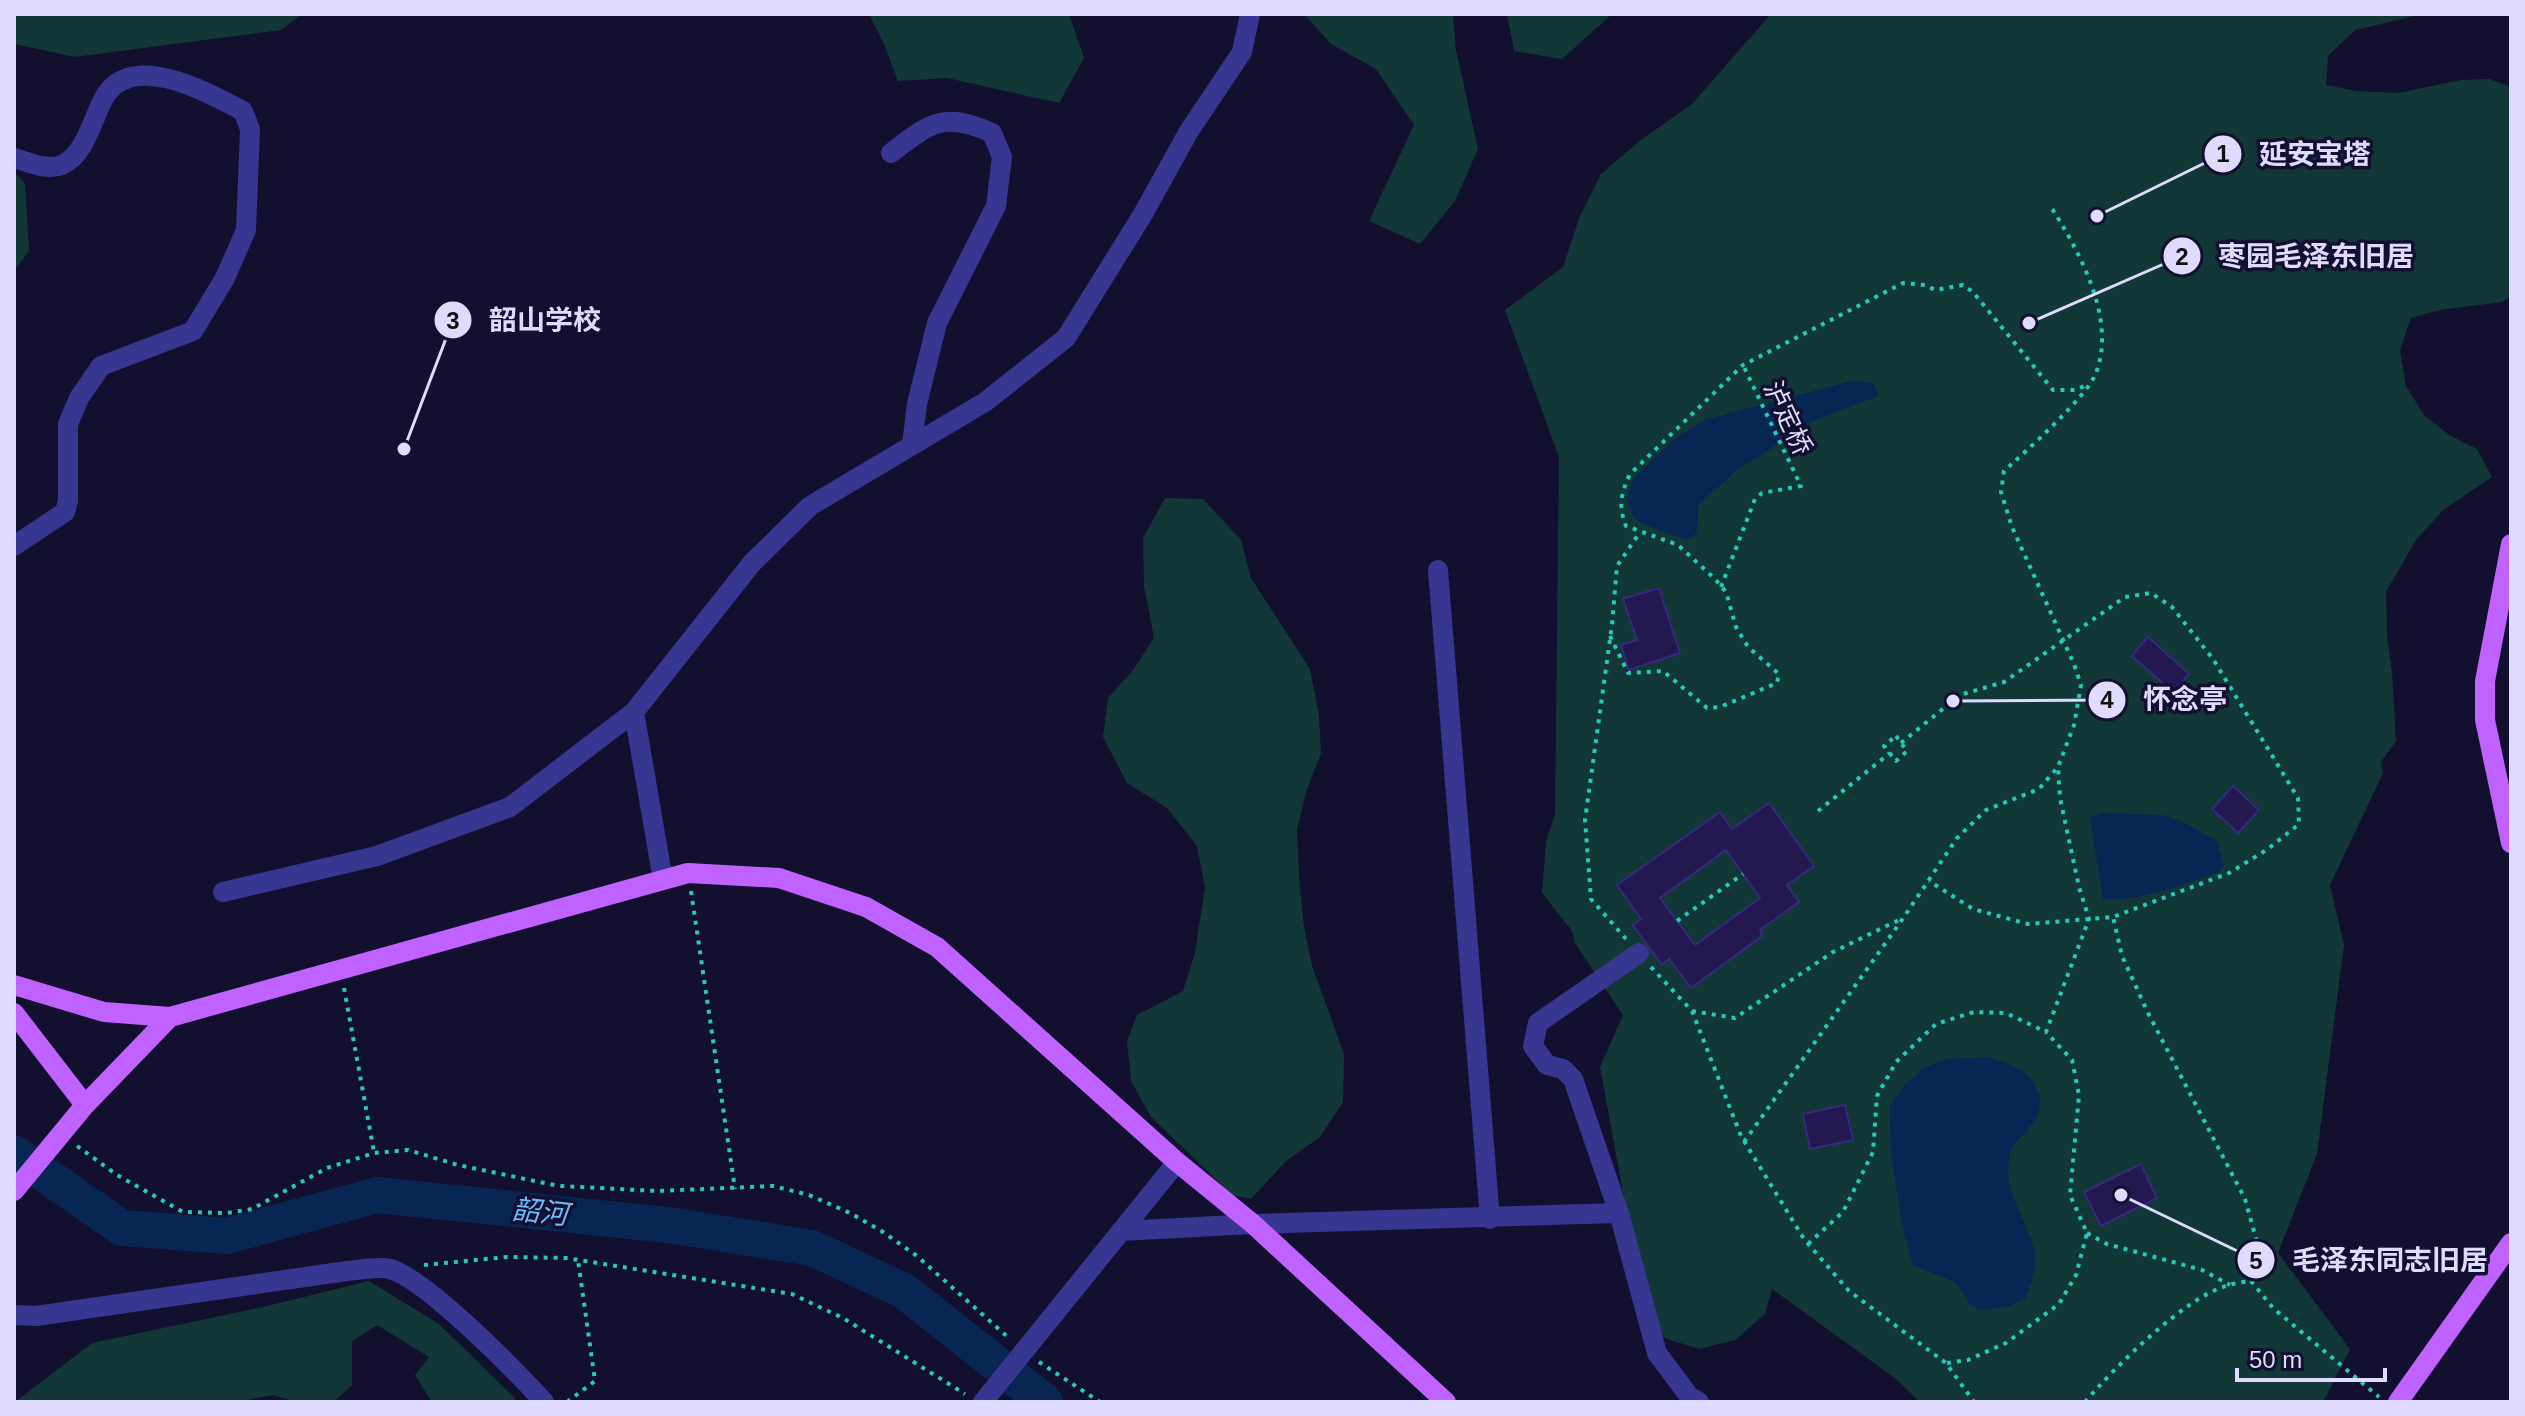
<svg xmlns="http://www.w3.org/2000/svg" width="2525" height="1416" viewBox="0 0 2525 1416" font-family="Arial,'Noto Sans SC',sans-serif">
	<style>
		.green { fill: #113836 }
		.water { fill: #082654 }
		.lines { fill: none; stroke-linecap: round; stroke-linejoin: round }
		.river { stroke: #082654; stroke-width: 36 }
		.building { fill: #231950; stroke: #37297f; stroke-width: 2; fill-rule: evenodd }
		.path { stroke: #25cabb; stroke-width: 4; stroke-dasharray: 4 6; stroke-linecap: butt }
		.minor { stroke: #373691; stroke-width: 20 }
		.major { stroke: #c062ff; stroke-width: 20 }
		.labels { text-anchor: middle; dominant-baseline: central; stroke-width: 7; stroke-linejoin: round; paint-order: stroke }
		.street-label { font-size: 26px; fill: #dfdbff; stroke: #130f2e }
		.water-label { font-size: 28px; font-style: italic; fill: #69beff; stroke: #130f2e }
		.leader { fill: none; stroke: #dfdbff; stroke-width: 3 }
		.callout-dot { fill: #dfdbff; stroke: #130f2e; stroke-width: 3 }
		.mark-label { font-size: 24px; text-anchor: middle; font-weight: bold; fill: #111 }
		.callout-label { font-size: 28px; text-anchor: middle; font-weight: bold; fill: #dfdbff; stroke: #130f2e; stroke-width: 7; stroke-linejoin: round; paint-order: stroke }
	</style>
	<rect width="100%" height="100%" fill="#130f2e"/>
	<path class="green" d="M14,14H302L281,30L75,57L14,44Z
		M869,14H1069L1084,58L1059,103L947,78L898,81L884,44Z
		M1304,14H1453L1456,50L1478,149L1455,201L1420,244L1369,221L1414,125L1376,69L1331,44Z
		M1507,14H1612L1562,59L1514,51Z
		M1771,14H2423L2355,30L2328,56L2326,85L2356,91L2398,93L2461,80L2490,79L2511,87V296L2502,302L2440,310L2411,318L2400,350L2406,386L2424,415L2449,435L2477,449L2492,477L2443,510L2416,540L2386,592L2387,635L2392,672L2396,741L2381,762L2383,773L2330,885L2344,945L2317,1154L2278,1253L2350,1349L2323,1402H1920L1896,1379L1772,1289L1765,1314L1735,1340L1699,1349L1664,1338L1643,1287L1631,1236L1600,1067L1623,1015L1575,943L1572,931L1542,893L1546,841L1555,814L1559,457L1505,310L1563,267L1580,216L1601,174L1641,140L1692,104Z
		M14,171L25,184L29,251L14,271Z
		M1165,498L1203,499L1241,540L1251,578L1310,669L1319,715L1321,753L1306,792L1297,829L1299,877L1304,927L1312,966L1344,1054L1343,1102L1320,1137L1286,1161L1251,1199L1232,1195L1151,1117L1131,1081L1127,1041L1137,1015L1183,991L1195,953L1205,887L1197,846L1167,808L1127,783L1103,737L1108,698L1133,670L1154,638L1144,586L1143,538Z
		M369,1281L439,1324L515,1398V1402H432L415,1375L429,1357L377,1325L352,1341V1385L334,1402H296L273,1395L236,1402H15L92,1343L263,1307Z"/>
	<path class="water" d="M1852,381L1873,383L1879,396L1817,419L1736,471L1698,505L1697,533L1687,540L1640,523L1633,516L1629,506L1628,493L1633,479L1649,463L1676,438L1704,420Z
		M2102,813L2162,815L2181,821L2217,841L2224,866L2219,872C2182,884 2142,902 2103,899L2090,818Z
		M1987,1057C2006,1063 2029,1068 2037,1089C2050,1123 2016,1133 2010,1154C2001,1191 2026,1216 2034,1249C2038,1265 2031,1283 2026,1298L2007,1307L1979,1310L1969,1303L1955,1282L1913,1265L1902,1225L1891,1153L1889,1107L1905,1084L1926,1067L1946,1059Z"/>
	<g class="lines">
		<path class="river" d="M14,1153L122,1228L227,1236L377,1195L668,1225L812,1248L904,1291L1045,1402"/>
	</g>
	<path class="building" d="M1659,588L1680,653L1629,670L1621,645L1637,640L1623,599Z
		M2148,637L2189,674L2173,692L2132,656Z
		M2233,786L2259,810L2238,833L2212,809Z
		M1769,803L1814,866L1787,885L1799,902L1760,930L1762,936L1691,988L1669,959L1662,965L1633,925L1641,919L1617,885L1720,812L1732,829ZM1726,850L1760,898L1695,945L1660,898Z
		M1845,1105L1853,1140L1810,1149L1803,1114Z
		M2141,1164L2157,1198L2101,1226L2084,1192Z"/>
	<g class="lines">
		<path class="path" d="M1721,587L1755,499L1762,493L1801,486L1743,365
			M1610,636L1628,673L1663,671L1707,708L1720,707L1777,683L1779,674L1748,647L1736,627L1726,592L1715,579L1678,545L1626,526C1618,506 1621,493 1630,474L1743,365L1903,283L1925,285L1935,290L1963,285L1973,292L2053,390H2075L2087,385
			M1896,736L1907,751L1896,761L1884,746Z
			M1901,743L1960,695L2004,682L2125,597L2151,593L2172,607L2213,659L2298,798L2299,824L2268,849L2229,873L2113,917L2028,924L1973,909L1929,881
			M1818,811L1890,753
			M691,891L735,1189
			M1677,921L1743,874
			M1626,939L1591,899L1585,820L1612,625L1617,566L1640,532
			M1651,967L1692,1011L1741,1136L1804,1239L1849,1291L1946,1363L1974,1402
			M344,988L374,1152
			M1692,1011L1735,1018L1833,952L1901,919
			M1744,1142L1904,917L1957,838L1986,810L2039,789L2058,767L2074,725L2081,685L2074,664L2012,527L2001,492L2004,471C2025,452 2087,397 2096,373C2117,319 2079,251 2051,207
			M77,1146L117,1175L183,1212L227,1213L252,1209L327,1168L374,1153L408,1150L458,1165L559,1186L657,1191L773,1186L809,1195L850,1213L883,1232L917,1256L1010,1339
			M2087,1233L2107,1244L2202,1270L2230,1285
			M1808,1244L1843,1212L1873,1152L1877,1096L1896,1062L1936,1024L1974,1012L2006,1013L2046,1032L2089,919L2079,887L2060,798L2058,767
			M424,1265L507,1257L566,1258L792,1294L843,1318L965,1394
			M2251,1281L2273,1308L2379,1397
			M1039,1362L1100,1402
			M1947,1363L1968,1360L2006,1343L2059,1304L2076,1275L2087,1233L2070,1195L2079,1095L2072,1060L2046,1032
			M567,1402L595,1381L578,1260
			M2085,1402C2114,1368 2184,1298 2226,1286C2234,1283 2243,1282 2251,1281L2257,1242L2245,1199L2148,1013L2122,956L2113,917"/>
		<path class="minor" d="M891,153C930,123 943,111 992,133L1002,157L996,206L937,323L917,404L912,445
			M14,158C29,162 47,171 62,165C86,154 93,117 104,98C131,49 209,93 243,111L250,129L246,230L225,278L193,331L101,366L79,398L68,424V501L65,512L14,546
			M1438,570L1490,1219
			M663,880L634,712L752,563L810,506L985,402L1066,338L1143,214L1189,131L1242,52L1250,14
			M223,892L377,856L510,807L634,712
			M1639,953L1538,1023L1533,1046L1547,1065L1563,1069L1573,1079L1619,1213L1657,1353L1689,1396L1699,1402
			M1121,1231L1253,1224L1619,1213
			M14,1315L36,1316L347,1271C359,1270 378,1266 390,1269C426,1279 516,1371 544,1402
			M983,1402L1177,1162"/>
		<path class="major" d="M2511,544L2485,681V720L2511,843
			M14,985L104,1012L170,1017
			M14,1013L85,1105
			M14,1191L85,1105L170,1017L688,873L779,878L866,907L937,947L1177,1162L1253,1224L1446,1402
			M2398,1402L2511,1243"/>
	</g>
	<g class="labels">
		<g class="street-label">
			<text transform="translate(1788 418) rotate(65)">泸定桥</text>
		</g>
		<g class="water-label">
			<text transform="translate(540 1212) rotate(6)">韶河</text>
		</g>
	</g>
	<path class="leader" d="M2097 216L2223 154M2029 323L2182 256M404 449L453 320M1953 701L2107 700M2121 1195L2256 1260"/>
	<g class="callout-dot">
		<circle cx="2097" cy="216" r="8"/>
		<circle cx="2029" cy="323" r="8"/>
		<circle cx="404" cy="449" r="8"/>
		<circle cx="1953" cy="701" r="8"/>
		<circle cx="2121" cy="1195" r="8"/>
		<circle cx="2223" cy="154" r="20"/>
		<circle cx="2182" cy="256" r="20"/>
		<circle cx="453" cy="320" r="20"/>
		<circle cx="2107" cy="700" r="20"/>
		<circle cx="2256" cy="1260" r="20"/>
	</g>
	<g class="mark-label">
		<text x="2223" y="162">1</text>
		<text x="2182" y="265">2</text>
		<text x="453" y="329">3</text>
		<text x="2107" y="708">4</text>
		<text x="2256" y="1269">5</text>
	</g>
	<g class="callout-label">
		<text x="2315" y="164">延安宝塔</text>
		<text x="2316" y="266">枣园毛泽东旧居</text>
		<text x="545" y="330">韶山学校</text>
		<text x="2185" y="709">怀念亭</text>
		<text x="2390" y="1270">毛泽东同志旧居</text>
	</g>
	<rect width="2525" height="1416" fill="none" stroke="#dfdbff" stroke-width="32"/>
	<path d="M2237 1368v12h148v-12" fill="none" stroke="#dfdbff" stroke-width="4"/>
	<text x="2249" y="1368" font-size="24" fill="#dfdbff" stroke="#130f2e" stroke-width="6" paint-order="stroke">50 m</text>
</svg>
